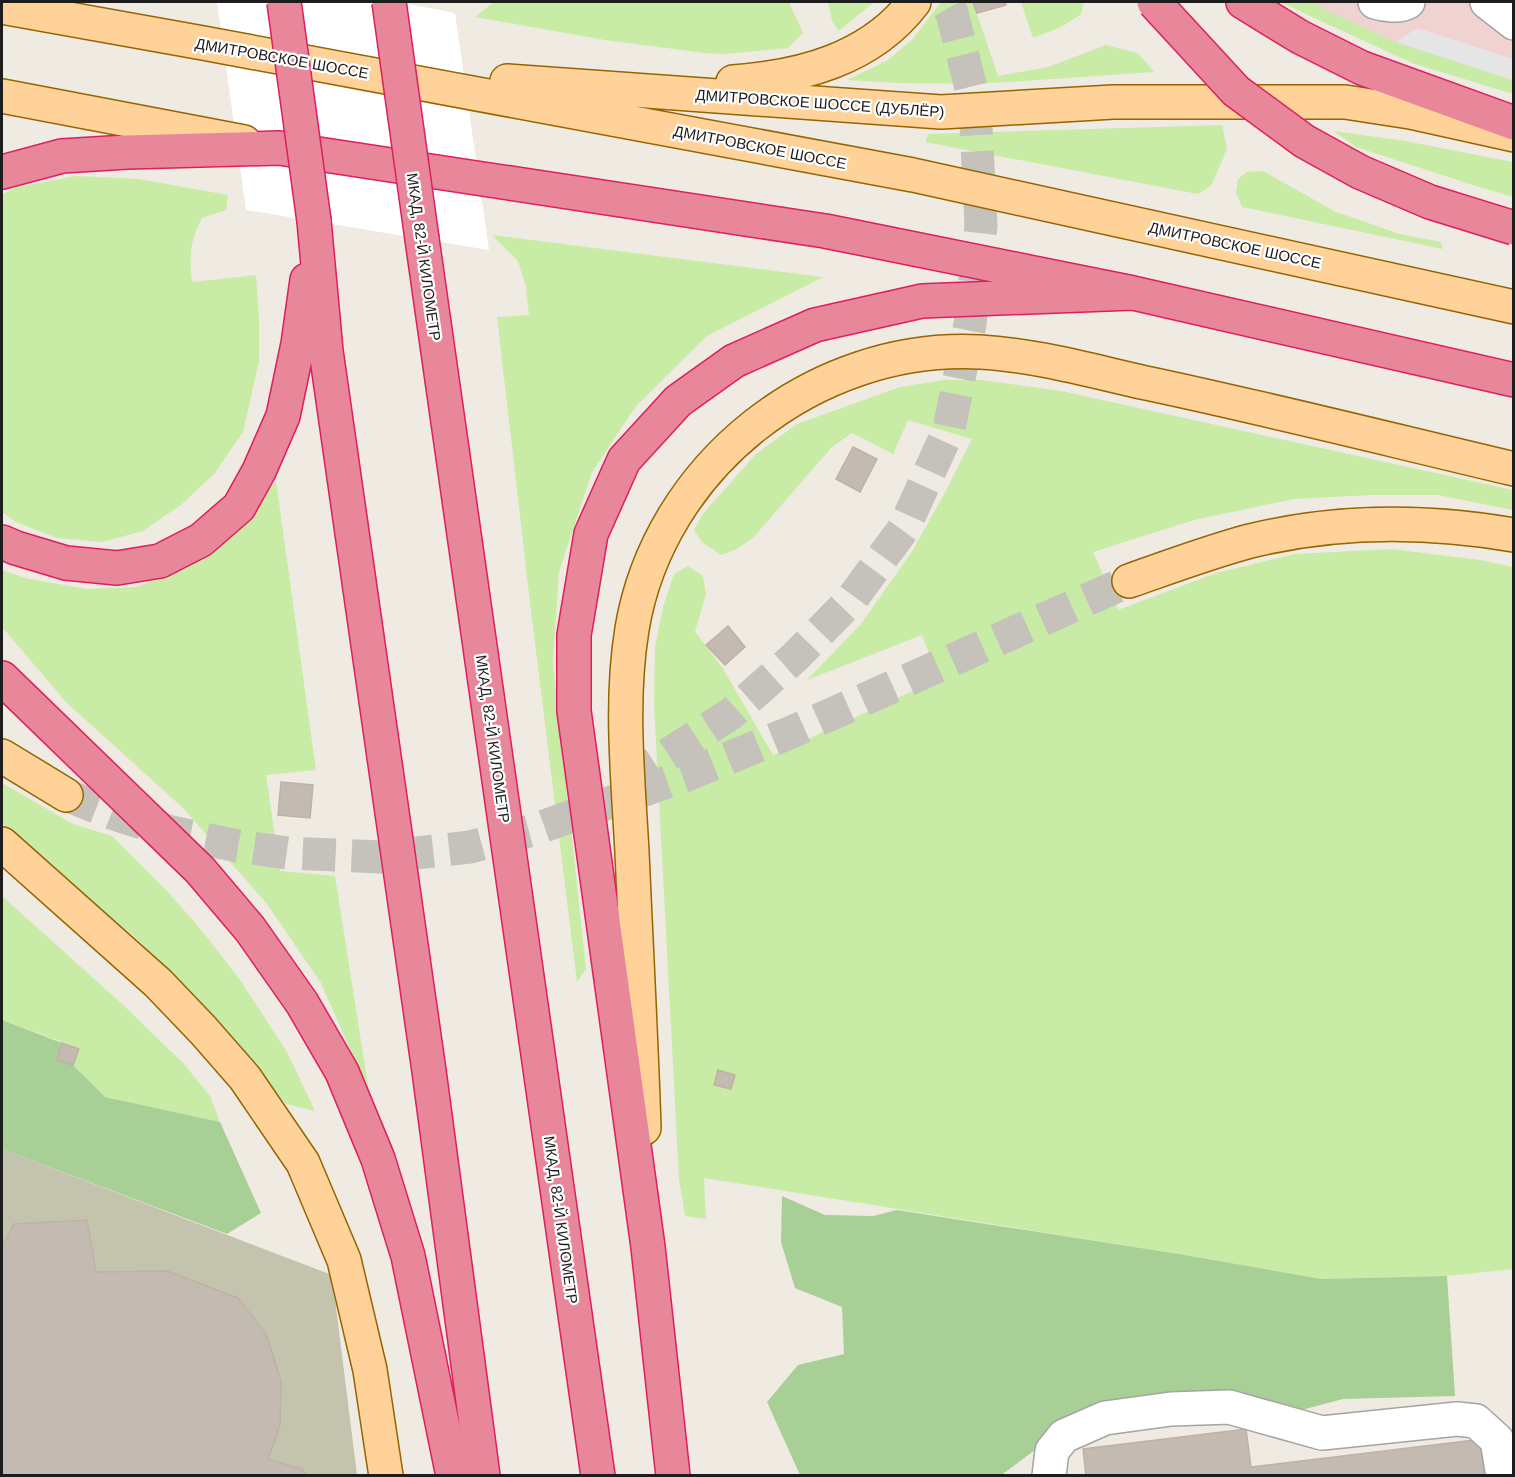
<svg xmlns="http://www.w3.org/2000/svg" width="1515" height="1477" viewBox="0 0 1515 1477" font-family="Helvetica,sans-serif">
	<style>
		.commercial { fill: #f0d2d1 }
		.construction { fill: #c3c3ae }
		.grass { fill: #c8eba6 }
		.forest { fill: #a7cf96 }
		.parking { fill: #e5e5e5 }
		.pier { fill: #fff }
		.building { fill: #c3bab2; stroke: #c1b1a4; stroke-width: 1.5 }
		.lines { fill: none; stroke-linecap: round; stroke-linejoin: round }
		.major-tunnel { stroke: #c5c2bb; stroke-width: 33; stroke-dasharray: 33 16; stroke-linecap: butt }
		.minor-casing { stroke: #a4a4a4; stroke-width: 36 }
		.major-casing { stroke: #966400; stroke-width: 36 }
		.highway-casing { stroke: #de1e61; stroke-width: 36 }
		.minor { stroke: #fff; stroke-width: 33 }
		.major { stroke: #fed298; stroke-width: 33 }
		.highway { stroke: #e9879a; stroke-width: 33 }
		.highway-bridge-casing { stroke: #de1e61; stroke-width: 36; stroke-linecap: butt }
		.highway-bridge { stroke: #e9879a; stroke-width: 33 }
		.labels { text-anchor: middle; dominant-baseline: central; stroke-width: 4.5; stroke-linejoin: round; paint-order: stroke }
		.street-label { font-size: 15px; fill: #1d1d1d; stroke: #fff }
	</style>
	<rect width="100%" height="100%" fill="#efebe2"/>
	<path class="commercial" d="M1314,2H1513V80L1396,42L1327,11Z"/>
	<path class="construction" d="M2,1149L332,1275L357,1475H2Z"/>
	<path class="grass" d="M494,2H789L803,33L788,48L725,54L705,53L605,40L475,17Z
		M828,2H874L839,31L832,21Z
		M941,2H973L998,76L1048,67L1106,45L1138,53L1154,72L978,84L899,83L847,80L888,60L912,40Z
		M1021,2H1084L1081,14L1063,26L1033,38Z
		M1280,2H1314L1328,11L1396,42L1513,80V94L1412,63Z
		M1222,125L1227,149L1211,186L1198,194L925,142L928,134Z
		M1334,131L1405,141L1513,162V197L1476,186L1356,147Z
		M1263,171L1334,211L1399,234L1441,242L1443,249L1242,207L1236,193L1238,179L1247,172Z
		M76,176L139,179L228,195L226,210L202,218C190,241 189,256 192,282L256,275L259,319V361L243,432L214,474L182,504L143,531L102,542L57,538L16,522L2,512V195L16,187Z
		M492,235L823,277L707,336L636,406L592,472L559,572L553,662L586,969L577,982L531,611L497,317L529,315L526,287L518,261Z
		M944,380H981L1061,391L1513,490V510L1438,495H1371L1294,499L1194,520L1093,552L1118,610L1216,573L1295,554L1391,549L1480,560L1513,567V1269L1447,1276L1321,1279L1179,1254L704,1178L706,1219L685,1216L679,1179L654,705L655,647L663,607L674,574L688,566L703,576L706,594L695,632L722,667L773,755L939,679L922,635L807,680L861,624L911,553L947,489L972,439L908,420L893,454L852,433L831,448L753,538L737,549L721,555L702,542L694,530L702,515L756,454L797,424L900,387Z
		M276,481L316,770L266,775L280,871L335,876L369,1092L321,983L267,904L184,809L66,702L2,627V570L25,578L87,589L136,587L185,569L233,533Z
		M2,783L73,824L112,836L168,892L203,932L240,980L287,1052L315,1111L286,1104L191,994L134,936L55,872L2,823Z
		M2,896L122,1004L183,1063L210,1096L220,1122L105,1097L73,1065L79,1048L2,1020Z"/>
	<path class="forest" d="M2,1020L62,1043L57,1060L73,1065L105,1097L220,1122L261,1213L227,1234L2,1149Z
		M782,1196L825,1215L873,1216L897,1210L1179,1254L1321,1279L1447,1276L1455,1396L1343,1399L1294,1412L1066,1427L1000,1476L800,1475L767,1402L798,1365L844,1354L842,1307L795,1288L781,1242Z"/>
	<path class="parking" d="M1417,28L1513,59V80L1396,42Z"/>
	<path class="pier" d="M217,2H397L455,13L489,250L246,210Z"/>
	<path class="building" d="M973,2H1005L1006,5L977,13Z
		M853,447L877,459L860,492L836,479Z
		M728,626L745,647L725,665L706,645Z
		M281,782L313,785L310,818L278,815Z
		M62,1043L79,1049L73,1065L57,1060Z
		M718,1070L735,1075L731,1089L714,1085Z
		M87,1220L96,1272L167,1271L238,1298L266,1334L281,1381L280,1425L268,1459L301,1469L308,1476H2V1248L14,1224Z
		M1246,1429L1251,1467L1482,1439L1487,1476H1086L1083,1449Z"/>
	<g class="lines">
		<path class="major-tunnel" d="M627,781L732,713L795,657L851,600L904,528L949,429L970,324L981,226L975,104L952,13L946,2
			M66,795L114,814L171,832L238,846L288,853L380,857L470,847L533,830L687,775L787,734L1129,581"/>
		<g class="minor-casing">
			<path id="minor" d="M1375,2C1384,5 1400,7 1408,2
				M1487,2L1514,23
				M1049,1476L1052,1451L1064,1436L1105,1418L1171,1409L1229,1407L1322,1433L1457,1419L1476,1421L1497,1440L1503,1476"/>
		</g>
		<g class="major-casing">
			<path id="major" d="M2,7L203,43L913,175L1514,307
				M507,81L941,112L1113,102H1345L1410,112L1514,135
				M733,82C801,77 871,59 914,2
				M2,96L244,142
				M1129,581C1169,567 1209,552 1250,541C1336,520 1427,520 1514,535
				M2,756L66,795
				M2,844L158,983L203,1030L245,1078L303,1163L344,1260L370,1370L386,1476
				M644,1128C641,1036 636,944 632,852C628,778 620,702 632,629C659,466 815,343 980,352C1036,355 1092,371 1146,383C1269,409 1391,440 1514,469"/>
		</g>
		<g class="highway-casing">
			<path id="highway" d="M1243,2L1300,37L1362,68L1514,123
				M2,172L62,156L127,152L279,148L825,231L1133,293L1514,380
				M314,221L326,351L429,1071L483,1476
				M422,239L598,1476
				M2,542L16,548L66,563L117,568L160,561L201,540L239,507L259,471L283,416L298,344L307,280
				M2,678L200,870L250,929L302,1003L342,1072L378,1159L408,1256L453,1476
				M673,1476L648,1247L574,711V635L591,534L624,460L678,401L734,361L815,325L922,301L1133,293"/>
		</g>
		<use href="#minor" class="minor"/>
		<use href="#major" class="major"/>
		<use href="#highway" class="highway"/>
		<g class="highway-bridge-casing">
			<path id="highway-bridge" d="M284,2L314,221
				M389,2L422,239
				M1154,2L1236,91L1304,141L1360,172L1430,202L1514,228"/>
		</g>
		<use href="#highway-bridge" class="highway-bridge"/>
	</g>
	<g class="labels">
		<g class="street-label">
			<text transform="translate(282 58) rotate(10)">ДМИТРОВСКОЕ ШОССЕ</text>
			<text transform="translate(820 103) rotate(4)">ДМИТРОВСКОЕ ШОССЕ (ДУБЛЁР)</text>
			<text transform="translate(760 147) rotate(11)">ДМИТРОВСКОЕ ШОССЕ</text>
			<text transform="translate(1235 245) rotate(12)">ДМИТРОВСКОЕ ШОССЕ</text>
			<text transform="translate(424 257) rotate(82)">МКАД, 82-Й КИЛОМЕТР</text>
			<text transform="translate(493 739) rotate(82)">МКАД, 82-Й КИЛОМЕТР</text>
			<text transform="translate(561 1220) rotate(82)">МКАД, 82-Й КИЛОМЕТР</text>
		</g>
	</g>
	<rect width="1515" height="1477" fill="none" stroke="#1d1d1d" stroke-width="6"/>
</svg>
